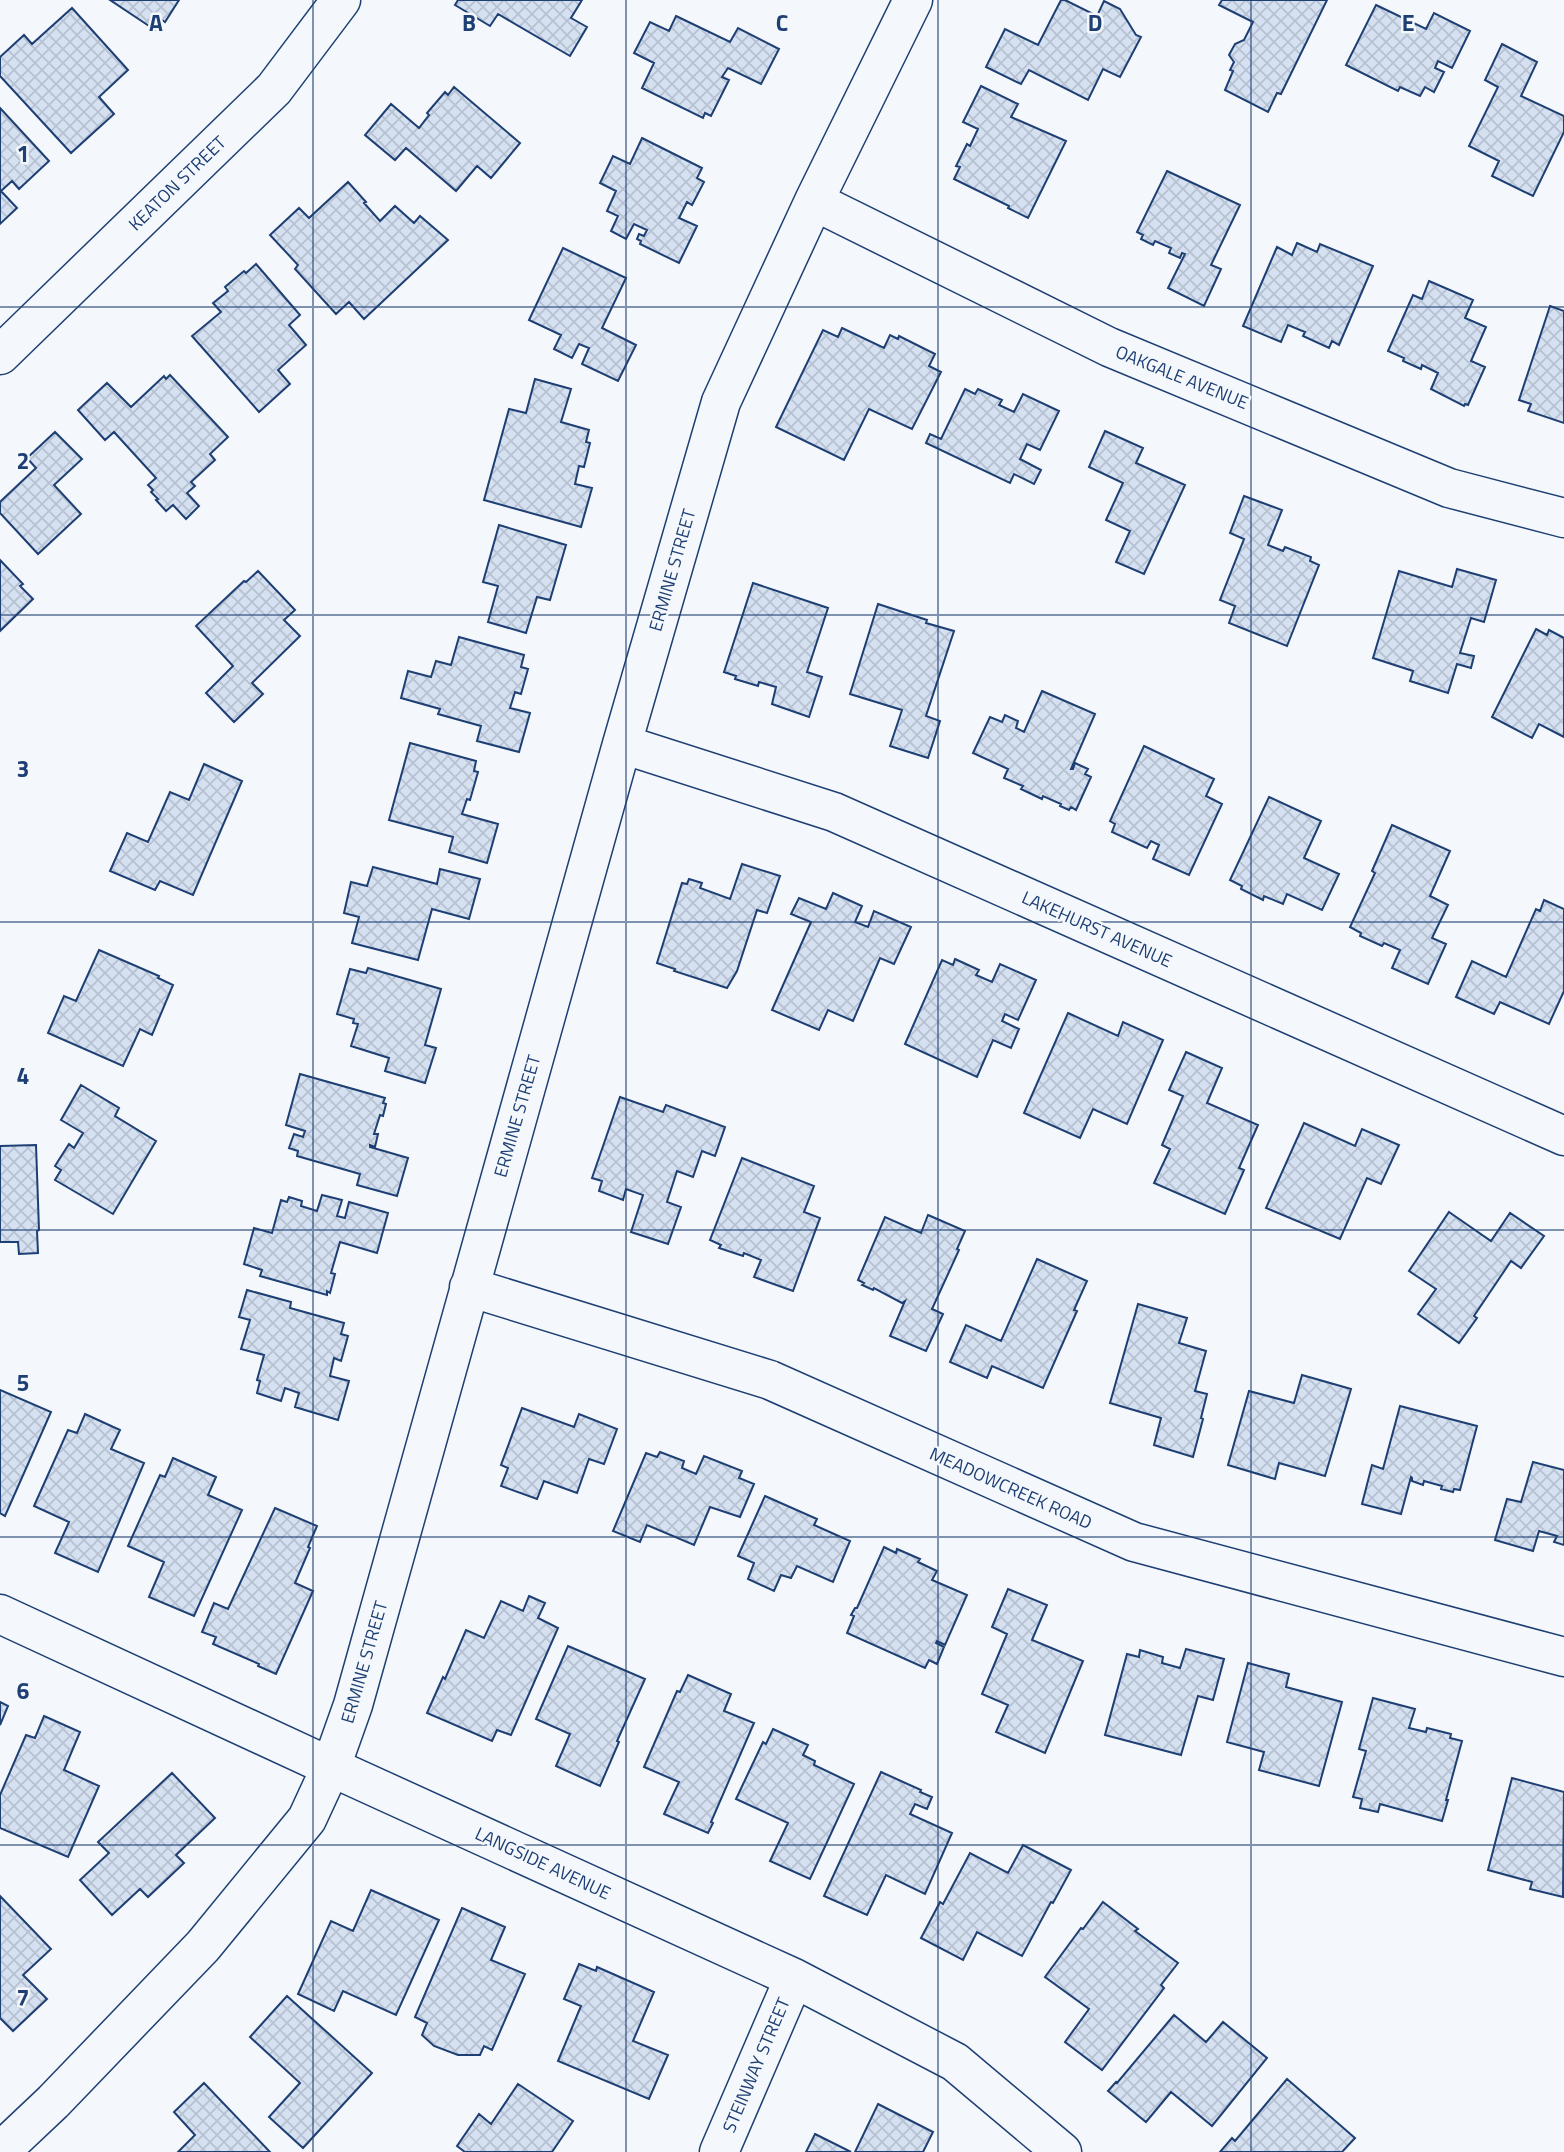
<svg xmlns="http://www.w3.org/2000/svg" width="1564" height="2152" viewBox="0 0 1564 2152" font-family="'Titillium Web',sans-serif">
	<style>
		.building { fill: url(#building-cross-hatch); stroke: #1d3f73; stroke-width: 2 }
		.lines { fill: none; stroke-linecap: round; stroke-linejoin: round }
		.minor-casing { stroke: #1d3f73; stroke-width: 41 }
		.minor { stroke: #f4f7fb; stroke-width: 38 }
		.grid { fill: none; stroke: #1d3f73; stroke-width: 2; stroke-opacity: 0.55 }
		.labels { text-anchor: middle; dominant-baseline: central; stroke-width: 5; stroke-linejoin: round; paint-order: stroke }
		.street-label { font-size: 18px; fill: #1d3f73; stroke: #f4f7fb }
		.grid-label { font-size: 23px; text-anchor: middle; font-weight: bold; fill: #1d3f73; stroke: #f4f7fb; stroke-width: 5; stroke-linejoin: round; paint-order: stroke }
	</style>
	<defs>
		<pattern id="building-cross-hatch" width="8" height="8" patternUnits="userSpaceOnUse" patternTransform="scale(1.75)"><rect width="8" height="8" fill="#d5e0f0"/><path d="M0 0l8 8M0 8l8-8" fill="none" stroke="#b6c1d1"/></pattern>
	</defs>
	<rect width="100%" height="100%" fill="#f4f7fb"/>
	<path class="building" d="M110,0H179L165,22L162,20L155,30Z
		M458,0H582L571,18L587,27L570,56L498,14L490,26L455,5Z
		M1061,0H1065L1097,16L1104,1L1120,9L1136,35L1141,37L1120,77L1103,69L1088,100L1029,70L1021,84L986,67L1005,29L1038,45Z
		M1222,0H1327L1281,94L1277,93L1268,112L1225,90L1233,71L1230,70L1234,62L1229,55L1235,44L1244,40L1253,22L1219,5Z
		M1376,5L1426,29L1434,13L1470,31L1452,68L1438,61L1435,68L1444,72L1434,92L1425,87L1420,96L1400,87L1398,91L1346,65Z
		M72,8L128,70L99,97L114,114L71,153L0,76V57L24,35L32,44Z
		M676,16L730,42L738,28L779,49L761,84L728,68L722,77L729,80L711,116L705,113L703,118L642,88L654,63L634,53L650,22L669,31Z
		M1502,44L1537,62L1521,96L1564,116V132L1533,196L1492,176L1499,161L1469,146L1498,87L1485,80Z
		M981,86L1018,104L1011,117L1066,141L1028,218L1008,208L1009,206L954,179L960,167L956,166L967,144L970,146L978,129L963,122Z
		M454,87L520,143L491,178L477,166L456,191L406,148L395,160L365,135L391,104L419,128L429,115L427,113L445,92L448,95Z
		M0,108L49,161L19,189L12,181L1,191L17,208L0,224Z
		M642,138L702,168L697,178L704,182L692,205L687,202L679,218L697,226L679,263L640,244L641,241L637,239L639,234L644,236L647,230L634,224L626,239L611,231L618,216L607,211L616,191L600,183L613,156L630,164Z
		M1167,171L1240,205L1211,265L1221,269L1204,306L1168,288L1185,254L1182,253L1180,258L1169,253L1171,248L1155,241L1153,245L1141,239L1143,235L1137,232Z
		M348,182L366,202L364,203L380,221L395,206L414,223L420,216L448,240L364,319L349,302L336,314L295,269L298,265L270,235L299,208L309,218Z
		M1297,243L1317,252L1320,244L1373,266L1339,345L1332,341L1329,348L1303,336L1305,332L1288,325L1281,342L1243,326L1277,247L1292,255Z
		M563,248L626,278L602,328L636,345L618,381L582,364L589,348L579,344L572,358L554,349L561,335L529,320Z
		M256,264L300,315L289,325L306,345L278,370L290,384L259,412L192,336L221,312L213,303L228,291L225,287L244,271L246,273Z
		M1429,281L1473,300L1465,318L1486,327L1471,361L1485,367L1468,405L1465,404L1464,406L1431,389L1438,373L1422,365L1421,369L1403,361L1404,358L1388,351L1413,295L1422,299Z
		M1550,306L1564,311V423L1528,411L1531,404L1519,400Z
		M842,328L884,348L890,335L898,339L899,336L935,354L929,366L941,372L912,429L869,409L844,460L776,427L823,330L838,337Z
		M170,375L228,437L210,454L215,460L191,482L195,486L187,493L199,506L186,519L173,505L166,511L156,500L158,499L151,492L153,490L148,485L156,478L114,432L105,440L78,410L107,383L131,407L164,376L166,379Z
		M535,379L571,389L561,422L589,430L586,442L590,443L584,467L579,466L575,484L592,488L581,527L484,500L509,409L526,413Z
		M965,389L975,394L978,389L1002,400L999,405L1014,412L1023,394L1059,411L1040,450L1027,444L1020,459L1041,470L1034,484L1014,474L1010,483L926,443L930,434L941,439Z
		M1105,431L1143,448L1136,463L1185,485L1144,574L1116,562L1130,531L1106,520L1123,483L1089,467Z
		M55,432L82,459L54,485L81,514L38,554L0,513V502L36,468L27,458Z
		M1244,496L1282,510L1268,545L1283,551L1285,547L1311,557L1310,561L1319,565L1287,646L1229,623L1235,606L1220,600L1244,539L1230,533Z
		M499,525L566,545L550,600L537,597L526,633L488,622L498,586L483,582Z
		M0,560L23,584L20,586L33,599L0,631Z
		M1457,569L1496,580L1484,622L1471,618L1460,653L1474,656L1471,668L1457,664L1448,693L1410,681L1413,671L1373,658L1399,571L1452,587Z
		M258,571L295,610L284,620L300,636L252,683L263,694L234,722L206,693L233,666L196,626L244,581L246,582Z
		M753,583L828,608L807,672L822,677L809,717L772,704L776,687L759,682L758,686L735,679L736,676L724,672Z
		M878,604L927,620L926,623L954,631L926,716L940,721L928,758L890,746L902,710L850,694Z
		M1536,629L1547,635L1549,630L1564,638V737L1539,724L1532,738L1492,717Z
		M459,637L524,655L521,667L528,669L521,694L515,692L510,708L530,713L519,752L477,741L481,726L438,714L440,709L401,698L408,671L431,677L436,661L451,665Z
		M1042,691L1095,714L1071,769H1073L1075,763L1088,769L1085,774L1091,777L1076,810L1071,807L1069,810L1060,806L1061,804L1043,796L1042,799L1021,789L1023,786L1004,778L1008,769L973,753L990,717L1002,722L1005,715L1018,721L1016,728L1024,732Z
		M410,743L476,761L474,771L478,772L470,800L467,799L462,814L498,824L487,863L449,852L453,837L389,820Z
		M1144,746L1214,779L1206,796L1222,804L1189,875L1153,859L1159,845L1151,841L1147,848L1112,832L1115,824L1110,821Z
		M204,764L242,781L193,895L160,881L155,890L110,871L127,833L148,842L170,792L189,800Z
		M1269,797L1321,821L1304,858L1339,874L1322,910L1287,894L1283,904L1264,896L1263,900L1241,889L1242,886L1230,880Z
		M1392,825L1450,851L1430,896L1448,905L1432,938L1446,944L1428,984L1392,968L1400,950L1384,943L1382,946L1360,936L1361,933L1350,927L1375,873L1372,871Z
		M742,864L780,876L767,913L757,910L737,971L727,988L674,971L675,969L657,963L682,883L687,884L689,879L702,883L700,888L730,899Z
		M373,867L437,884L440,869L480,879L469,919L432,909L418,960L352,943L359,917L344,913L351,882L367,886Z
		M833,893L862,906L855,922L868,927L874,911L911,927L894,964L880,958L853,1021L828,1010L819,1030L772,1010L811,922L791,914L799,898L826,909Z
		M1544,900L1564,909V991L1549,1024L1500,1002L1494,1014L1456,997L1472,961L1506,977L1536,909L1540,911Z
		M99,950L159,976L158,978L173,985L152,1035L140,1029L123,1066L48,1033L64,996L76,1001Z
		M955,959L979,970L976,975L992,982L1000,964L1036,980L1018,1020L1005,1014L1002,1021L1019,1029L1011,1048L993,1040L977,1077L905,1044L942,960L953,965Z
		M368,968L441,989L425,1045L436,1048L425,1083L385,1071L389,1058L351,1046L358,1024L353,1023L354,1019L337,1014L350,969L366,973Z
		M1068,1013L1118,1036L1123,1022L1163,1040L1127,1124L1093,1109L1080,1138L1024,1113Z
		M1186,1052L1222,1068L1207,1103L1258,1125L1239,1168L1244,1170L1225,1214L1154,1183L1170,1149L1162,1145L1183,1096L1169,1090Z
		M300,1074L385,1098L383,1103L386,1104L383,1116L380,1115L374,1134H378L375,1147L370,1145V1147L408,1158L397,1196L357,1185L360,1174L297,1156L298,1151L289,1148L294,1134L303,1137L305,1131L286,1125Z
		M81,1085L119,1108L115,1116L156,1141L113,1214L55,1180L61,1170L55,1166L69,1144L74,1148L83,1133L61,1120Z
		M620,1097L663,1112L666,1105L725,1127L715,1156L702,1151L693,1177L677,1171L667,1202L681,1207L668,1244L631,1232L643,1195L626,1189L623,1200L599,1191L602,1181L592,1178Z
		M1304,1123L1355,1146L1362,1129L1399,1145L1381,1184L1367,1178L1340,1239L1266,1208Z
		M36,1145L39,1230L37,1231L38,1253L19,1254L18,1242H0V1146Z
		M742,1158L814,1186L804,1212L820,1218L793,1291L754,1277L761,1260L744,1253L743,1256L719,1248L721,1245L710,1240Z
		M322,1195L342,1200L337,1216L345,1218L349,1202L388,1213L377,1253L340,1242L331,1273L335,1274L330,1293L327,1291V1295L260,1276L262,1270L244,1264L254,1228L272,1233L281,1200L287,1202L289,1197L302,1201L301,1206L317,1211Z
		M1449,1212L1491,1241L1510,1213L1544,1236L1521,1268L1511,1261L1474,1316L1477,1318L1459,1343L1418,1314L1436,1289L1409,1271Z
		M928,1215L965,1231L957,1249L959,1250L932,1309L943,1314L926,1351L890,1336L905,1301L902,1303L874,1288L873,1290L862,1285L864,1283L858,1280L885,1217L921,1233Z
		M1037,1259L1087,1281L1074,1310L1077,1311L1043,1388L992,1366L987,1378L950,1362L966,1325L1001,1341Z
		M247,1290L291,1302L290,1308L344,1323L341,1334L348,1336L341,1361L334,1358L330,1376L349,1381L338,1420L295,1407L299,1393L285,1388L281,1401L257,1393L260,1381L257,1380L264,1355L241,1349L250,1320L239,1317Z
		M1138,1304L1187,1318L1179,1343L1206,1351L1195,1391L1207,1394L1201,1418L1203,1419L1193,1457L1154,1445L1161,1418L1110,1403Z
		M1302,1375L1351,1389L1325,1476L1279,1463L1275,1479L1228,1465L1249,1391L1294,1403Z
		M0,1390L51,1412L5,1516L0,1513Z
		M1400,1406L1477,1426L1460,1490L1454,1489L1453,1492L1441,1489L1442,1486L1424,1481L1423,1485L1412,1481V1478L1411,1477L1401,1514L1362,1504L1372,1465L1383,1469Z
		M522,1408L574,1427L579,1414L617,1429L604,1464L589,1459L577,1493L544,1481L537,1499L501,1486L508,1468L501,1465Z
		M85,1414L120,1430L111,1449L144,1463L98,1572L55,1553L69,1522L34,1506L68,1430L77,1433Z
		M660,1452L684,1461L682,1468L696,1474L704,1456L742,1471L739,1478L754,1484L740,1517L710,1507L694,1545L647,1525L640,1542L613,1531L646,1453L657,1457Z
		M173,1458L216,1477L208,1495L242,1510L194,1616L149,1597L164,1562L128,1546L160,1475L165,1477Z
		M1533,1462L1564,1470V1545L1554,1542L1557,1536L1539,1531L1533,1551L1495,1540L1507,1499L1521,1502Z
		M765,1496L817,1519L814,1525L850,1541L833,1582L797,1566L791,1578L781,1575L774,1591L748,1579L754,1563L738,1556Z
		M275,1508L317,1526L308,1547L310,1548L295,1583L313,1591L276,1674L258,1666L259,1664L213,1644L216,1637L202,1632L214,1603L228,1609Z
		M884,1547L896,1553L897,1549L920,1559L918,1562L937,1571L932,1580L967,1595L945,1645L937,1641L936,1643L944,1647L937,1664L929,1660L925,1668L847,1633L854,1616L851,1615L855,1608H857Z
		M1008,1589L1047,1605L1032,1640L1083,1661L1045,1753L996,1732L1008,1705L982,1694L1007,1634L992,1627Z
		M529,1596L545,1603L538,1618L558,1628L511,1735L497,1730L492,1741L427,1713L443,1677L445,1679L466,1630L484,1638L501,1601L523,1611Z
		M568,1646L645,1679L617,1741L619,1742L600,1786L556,1766L570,1734L536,1719Z
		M1186,1649L1224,1659L1213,1700L1198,1696L1181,1755L1105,1735L1127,1654L1139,1657L1140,1650L1163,1657L1162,1663L1180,1668Z
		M1248,1663L1289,1674L1286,1687L1342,1702L1319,1786L1259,1770L1264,1752L1227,1742Z
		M688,1675L731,1694L724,1711L754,1723L711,1822L713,1823L708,1833L664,1814L679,1782L644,1767L677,1691L680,1692Z
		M1373,1698L1415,1709L1409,1728L1426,1732L1427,1728L1451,1734L1450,1738L1462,1741L1446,1800H1448L1442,1821L1380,1804L1378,1812L1360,1808L1362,1799L1353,1797L1366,1751L1359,1749Z
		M0,1702L8,1706L0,1725Z
		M44,1716L80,1732L64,1770L99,1786L68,1857L0,1828V1795L26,1735L35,1738Z
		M773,1729L808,1745L803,1755L815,1761L814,1765L854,1784L810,1879L770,1861L788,1823L736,1799L763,1742L766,1744Z
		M881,1772L921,1790L920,1792L932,1797L927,1809L915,1804L910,1814L952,1833L925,1894L886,1875L867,1915L824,1896Z
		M172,1773L215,1818L176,1855L184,1863L148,1897L140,1889L112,1915L80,1880L109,1853L98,1842Z
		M1512,1778L1564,1792L1563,1897L1530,1889L1532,1882L1488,1870Z
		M1023,1845L1071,1870L1053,1903L1051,1902L1022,1956L977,1932L963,1960L921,1938L940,1902L943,1904L970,1853L1008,1873Z
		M371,1890L439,1920L396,2015L343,1991L334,2011L298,1994L331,1921L353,1931Z
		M0,1896L51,1949L23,1975L47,1999L13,2031L0,2018Z
		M1103,1902L1138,1929L1135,1931L1178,1963L1161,1985L1164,1988L1102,2070L1065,2042L1089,2009L1045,1977L1081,1928L1083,1929Z
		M462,1908L505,1927L491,1960L525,1974L492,2050L484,2046L480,2055H458L434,2046L422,2035L427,2023L415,2017Z
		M579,1964L596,1971L597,1967L654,1992L633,2041L668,2055L649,2099L558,2061L581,2006L564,1999Z
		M287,1996L372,2073L303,2148L269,2117L300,2083L250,2037Z
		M1174,2015L1206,2042L1223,2022L1267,2058L1212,2126L1171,2092L1146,2122L1108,2091L1116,2082L1117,2083Z
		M1287,2079L1355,2138L1342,2152H1220L1232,2138L1235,2141Z
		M204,2083L270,2152H178L195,2135L174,2112Z
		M518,2084L573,2121L552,2152H465L457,2146L479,2114L491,2124Z
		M878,2104L933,2132L923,2152H855Z
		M815,2134L851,2152H806Z"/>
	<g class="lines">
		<g class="minor-casing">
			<path id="minor" d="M814,201L1109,347L1449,488L1564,518
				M0,355L274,89L341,0
				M622,744L834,812L1564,1136
				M469,1287L770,1380L1134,1542L1564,1657
				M0,1614L331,1767L794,1978L955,2062L1062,2152
				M0,2152L53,2102L203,1946L307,1819L331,1767L353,1705L622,744L721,402L814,201L913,0
				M719,2152L794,1978"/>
		</g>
		<use href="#minor" class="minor"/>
	</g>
	<path class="grid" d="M313,0V2152M626,0V2152M938,0V2152M1251,0V2152M0,307H1564M0,615H1564M0,922H1564M0,1230H1564M0,1537H1564M0,1845H1564"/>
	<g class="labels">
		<g class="street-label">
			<text transform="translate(177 183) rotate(-44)">KEATON STREET</text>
			<text transform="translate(1182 377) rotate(22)">OAKGALE AVENUE</text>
			<text transform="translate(672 570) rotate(-74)">ERMINE STREET</text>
			<text transform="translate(1097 929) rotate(24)">LAKEHURST AVENUE</text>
			<text transform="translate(517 1116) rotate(-74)">ERMINE STREET</text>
			<text transform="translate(1011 1488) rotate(24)">MEADOWCREEK ROAD</text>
			<text transform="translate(364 1662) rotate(-74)">ERMINE STREET</text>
			<text transform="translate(543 1863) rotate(25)">LANGSIDE AVENUE</text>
			<text transform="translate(756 2065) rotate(-67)">STEINWAY STREET</text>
		</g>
	</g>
	<g class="grid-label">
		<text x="156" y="31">A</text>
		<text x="469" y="31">B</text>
		<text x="782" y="31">C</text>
		<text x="1095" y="31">D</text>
		<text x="1408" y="31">E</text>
		<text x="23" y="162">1</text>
		<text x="23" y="469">2</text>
		<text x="23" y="777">3</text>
		<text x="23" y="1084">4</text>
		<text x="23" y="1391">5</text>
		<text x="23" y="1699">6</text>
		<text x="23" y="2006">7</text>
	</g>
</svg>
